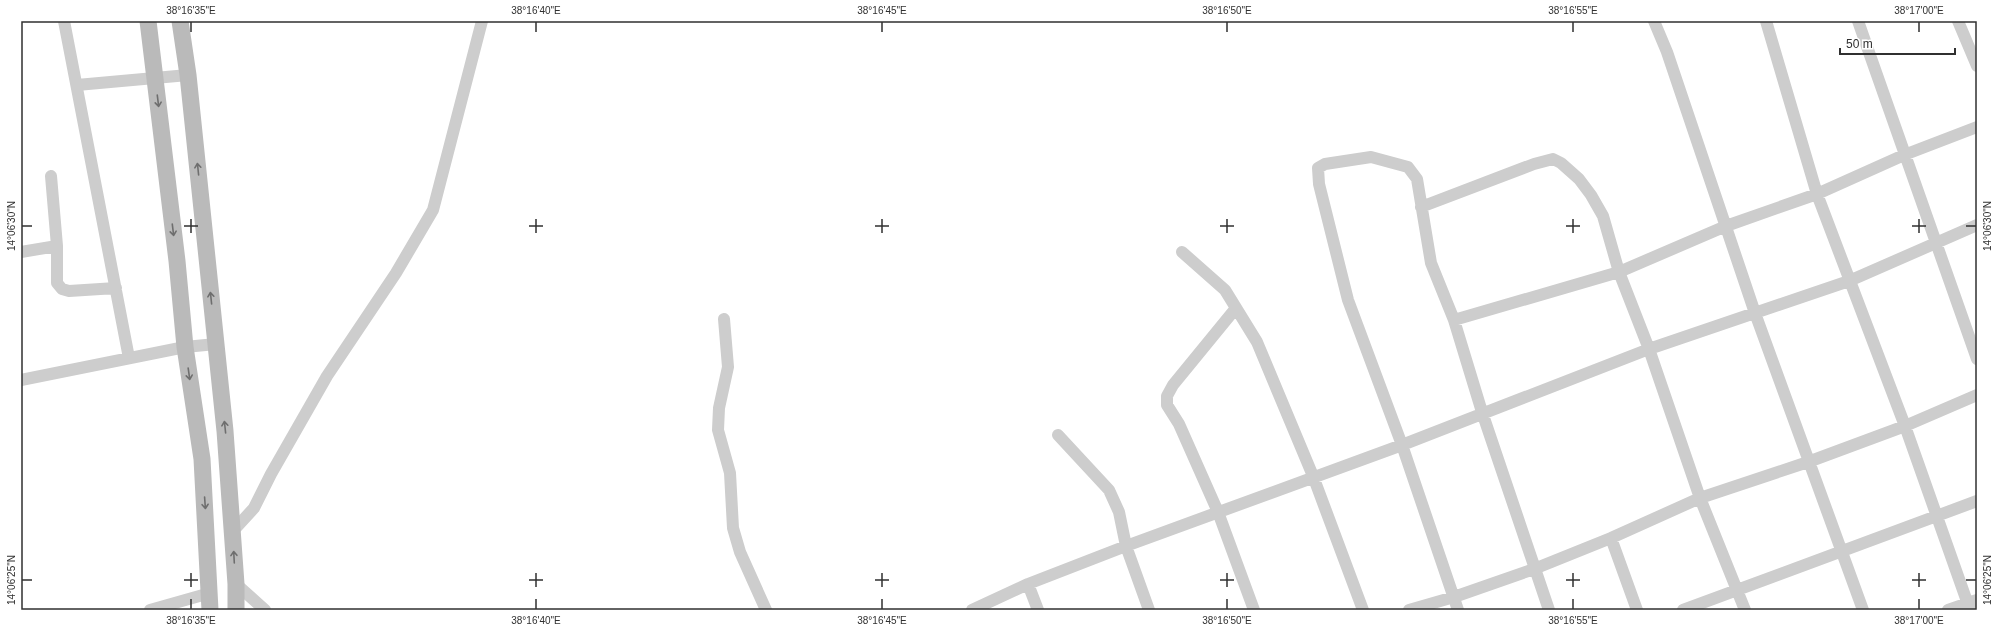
<svg xmlns="http://www.w3.org/2000/svg" width="1998" height="631" viewBox="0 0 1998 631" font-family="Arial,sans-serif">
	<style>
		.lines { fill: none; stroke-linecap: round; stroke-linejoin: round }
		.street { stroke: #cdcdcd; stroke-width: 12 }
		.secondary { stroke: #bababa; stroke-width: 17 }
		.oneway { stroke: #6e6e6e }
		.ticks { fill: none; stroke: #303030; stroke-width: 1.5 }
		.neatline { fill: none; stroke: #303030; stroke-width: 1.5 }
		.ticks-label { font-size: 10px; text-anchor: middle; fill: #303030 }
	</style>
	<rect width="100%" height="100%" fill="#fff"/>
	<g class="lines">
		<path class="street" d="M64,21L129,358
			M1654,21L1667,52L1755,313L1863,610
			M1766,21L1817,194L1905,426L1970,610
			M1858,21L1977,359
			M1958,21L1977,66
			M77,85L188,75
			M51,176L57,246V283L62,289L69,291L116,288
			M1421,207L1534,164L1553,159L1561,163L1579,179L1591,195L1603,216L1619,272L1649,349L1700,498L1745,610
			M21,252L57,246
			M1182,252L1225,290L1257,342L1313,476L1363,610
			M1236,308L1173,385L1167,396V405L1179,424L1218,512L1254,610
			M724,319L728,367L719,408L718,430L730,473L733,528L740,552L766,610
			M1454,320L1619,272L1726,226L1817,194L1904,155L1977,127
			M21,380L185,347L216,344
			M1058,435L1109,490L1119,512L1126,546L1149,610
			M233,531L254,508L271,474L327,376L396,273L433,210L482,21
			M1611,538L1637,610
			M236,584L265,610
			M1028,584L1038,610
			M150,610L210,593
			M972,610L1028,584L1126,546L1402,445L1649,349L1849,281L1977,225
			M1409,610L1454,597L1534,569L1611,538L1700,498L1808,462L1905,426L1977,395
			M1458,610L1402,445L1348,300L1319,184L1318,168L1325,164L1371,157L1408,167L1417,179L1431,263L1454,320L1482,412L1549,610
			M1683,610L1977,501
			M1948,610L1977,600"/>
		<path class="secondary" d="M148,21L177,261L185,347L202,459L210,610
			M180,21L188,75L225,431L236,584V610"/>
	</g>
	<defs><path id="oneway-shaft" d="M-6 0H5M1.5-3L5.5 0L1.5 3" fill="none" stroke-width="1.6" stroke-linecap="round" stroke-linejoin="round"/></defs>
	<g class="oneway">
		<use href="#oneway-shaft" transform="translate(158 101) rotate(83)"/>
		<use href="#oneway-shaft" transform="translate(198 169) rotate(-96)"/>
		<use href="#oneway-shaft" transform="translate(173 230) rotate(83)"/>
		<use href="#oneway-shaft" transform="translate(211 298) rotate(-96)"/>
		<use href="#oneway-shaft" transform="translate(189 374) rotate(82)"/>
		<use href="#oneway-shaft" transform="translate(225 427) rotate(-96)"/>
		<use href="#oneway-shaft" transform="translate(205 503) rotate(86)"/>
		<use href="#oneway-shaft" transform="translate(234 557) rotate(-93)"/>
	</g>
	<path class="ticks" d="M191,22V32M536,22V32M882,22V32M1227,22V32M1573,22V32M1919,22V32M191,219V233M536,219V233M882,219V233M1227,219V233M1573,219V233M1919,219V233M22,226H32M184,226H198M529,226H543M875,226H889M1220,226H1234M1566,226H1580M1912,226H1926M1966,226H1976M191,573V587M536,573V587M882,573V587M1227,573V587M1573,573V587M1919,573V587M22,580H32M184,580H198M529,580H543M875,580H889M1220,580H1234M1566,580H1580M1912,580H1926M1966,580H1976M191,599V609M536,599V609M882,599V609M1227,599V609M1573,599V609M1919,599V609"/>
	<rect width="1998" height="631" fill="none" stroke="#ffffff" stroke-width="44"/>
	<path d="M1840 48v6h115v-6" fill="none" stroke="#303030" stroke-width="2"/>
	<text x="1846" y="48" font-size="12" fill="#303030" stroke="#ffffff" stroke-width="3" paint-order="stroke">50 m</text>
	<rect x="22" y="22" width="1954" height="587" class="neatline"/>
	<g class="ticks-label">
		<text x="191" y="14">38°16'35"E</text>
		<text x="536" y="14">38°16'40"E</text>
		<text x="882" y="14">38°16'45"E</text>
		<text x="1227" y="14">38°16'50"E</text>
		<text x="1573" y="14">38°16'55"E</text>
		<text x="1919" y="14">38°17'00"E</text>
		<text transform="translate(11 226) rotate(-90)" y="4">14°06'30"N</text>
		<text transform="translate(1987 226) rotate(-90)" y="4">14°06'30"N</text>
		<text transform="translate(11 580) rotate(-90)" y="4">14°06'25"N</text>
		<text transform="translate(1987 580) rotate(-90)" y="4">14°06'25"N</text>
		<text x="191" y="624">38°16'35"E</text>
		<text x="536" y="624">38°16'40"E</text>
		<text x="882" y="624">38°16'45"E</text>
		<text x="1227" y="624">38°16'50"E</text>
		<text x="1573" y="624">38°16'55"E</text>
		<text x="1919" y="624">38°17'00"E</text>
	</g>
</svg>
